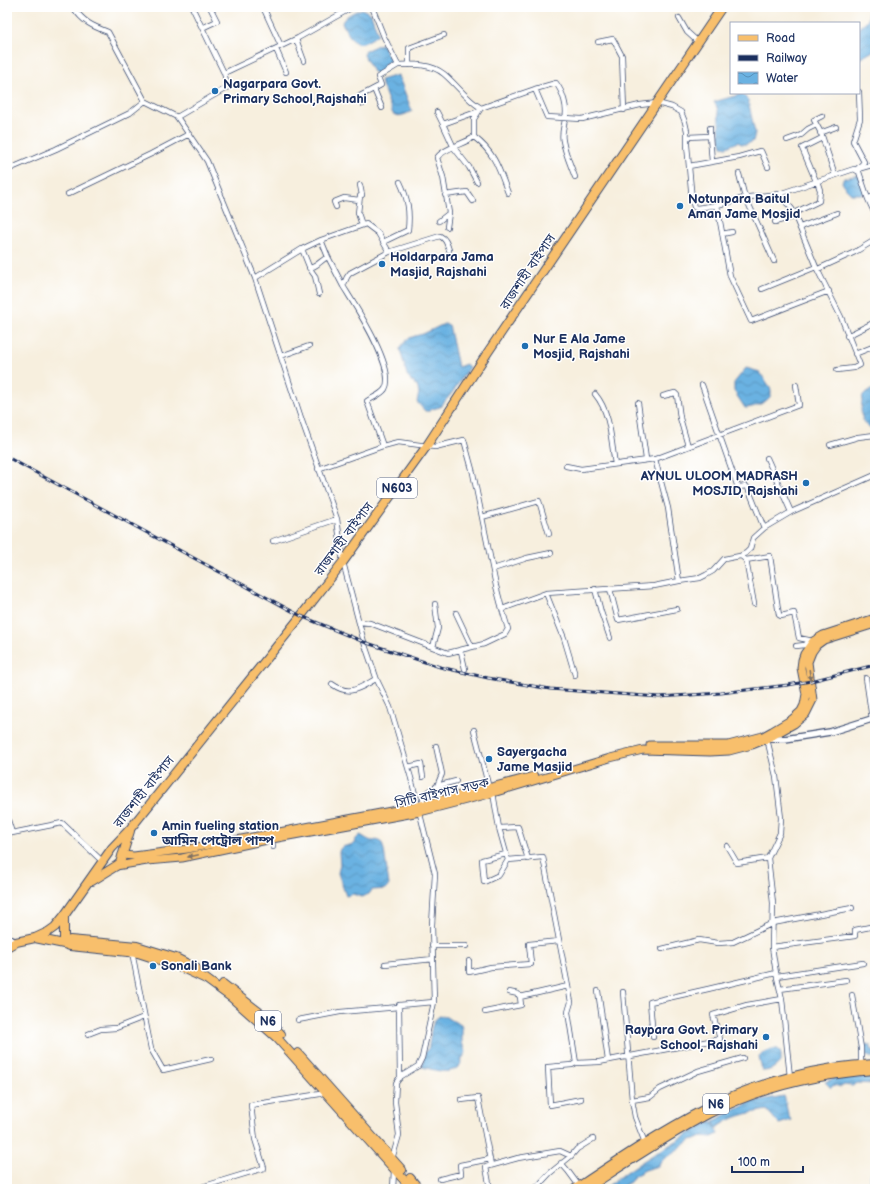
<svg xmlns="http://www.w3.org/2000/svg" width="882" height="1196" viewBox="0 0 882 1196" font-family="'Balsamiq Sans','Noto Sans Bengali',sans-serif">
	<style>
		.water { fill: url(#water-waves); stroke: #4370a0 }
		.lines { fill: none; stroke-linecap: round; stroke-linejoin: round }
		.stream { stroke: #6bb2e2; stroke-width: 1.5 }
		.minor-casing { stroke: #3c4c71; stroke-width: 6 }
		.tertiary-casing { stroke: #3c4c71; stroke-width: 8 }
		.primary-casing { stroke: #3c4c71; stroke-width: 9 }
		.trunk-casing { stroke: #3c4c71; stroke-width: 10 }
		.minor { stroke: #fff; stroke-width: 4.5 }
		.tertiary { stroke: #fff; stroke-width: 5.5 }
		.primary { stroke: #f8bf6c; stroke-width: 7 }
		.trunk { stroke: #f8bf6c; stroke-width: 8 }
		.rail-casing { stroke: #1b2f5e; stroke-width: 3 }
		.rail { stroke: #fff; stroke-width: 1.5; stroke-dasharray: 4.5; stroke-linecap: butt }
		.oneway { fill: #7e7064 }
		.poi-dot { fill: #1f6fb2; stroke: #fff; stroke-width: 1.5 }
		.labels { text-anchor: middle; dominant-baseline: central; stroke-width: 3; stroke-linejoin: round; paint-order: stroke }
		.shield { fill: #fff; stroke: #5f6d8e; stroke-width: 1 }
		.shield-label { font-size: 12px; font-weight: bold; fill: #1b2f5e }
		.poi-label { font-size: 13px; font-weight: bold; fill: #1b2f5e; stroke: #fff; text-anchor: start }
		.street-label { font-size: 13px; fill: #1b2f5e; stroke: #fff }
	</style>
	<defs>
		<pattern id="water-waves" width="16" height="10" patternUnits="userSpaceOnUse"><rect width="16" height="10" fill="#6bb2e2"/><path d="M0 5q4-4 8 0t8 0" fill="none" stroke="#5791ba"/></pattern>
	</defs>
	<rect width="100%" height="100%" fill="#fff"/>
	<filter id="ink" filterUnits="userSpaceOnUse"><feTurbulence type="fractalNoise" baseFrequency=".025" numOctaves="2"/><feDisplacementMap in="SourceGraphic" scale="8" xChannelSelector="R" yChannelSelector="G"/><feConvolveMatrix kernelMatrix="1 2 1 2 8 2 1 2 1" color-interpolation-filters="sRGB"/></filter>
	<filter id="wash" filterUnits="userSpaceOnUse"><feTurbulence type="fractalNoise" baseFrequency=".012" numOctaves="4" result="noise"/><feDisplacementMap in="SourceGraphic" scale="16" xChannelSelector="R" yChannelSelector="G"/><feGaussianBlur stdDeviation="0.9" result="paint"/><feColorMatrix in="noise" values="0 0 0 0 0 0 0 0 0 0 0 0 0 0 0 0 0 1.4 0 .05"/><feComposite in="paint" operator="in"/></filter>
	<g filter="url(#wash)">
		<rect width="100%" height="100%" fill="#f7efde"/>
		<path class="water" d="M868,7H875V50L859,59V27C870,19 869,20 868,7Z
			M362,9L371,14L378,34C356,51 354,44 342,23C344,16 355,11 362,9Z
			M382,44L391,61L383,65L385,70L377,73L373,72L364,55L365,51L378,45Z
			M398,75L412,111C406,114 399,118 393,114L380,80Z
			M742,94L748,100L755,133L753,141C748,144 743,146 738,142L727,147L722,146C717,133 722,111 714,102Z
			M859,175L866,191L861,194H851L846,189L842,182L844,178Z
			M444,324L449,325L458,367L466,364L469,367L452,393L440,407L432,409L430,411H425L417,402L419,393L417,385L414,384L415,382L411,381L407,375L400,349C401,346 407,340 410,338C414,336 419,335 423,334C430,331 437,327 444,324Z
			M746,368L760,372C763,378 771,386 771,392C772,402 752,408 745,408L734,391V383Z
			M875,389V432C859,422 860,413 863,395L871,390Z
			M360,835C367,838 370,843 377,840L382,843L384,850L389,885L386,889L372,890L369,894L361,897L353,894L346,896L338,873L340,865L339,852L340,849L342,847L354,844L355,840Z
			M440,1016H444L461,1025L462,1028V1043L466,1052C465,1055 463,1057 461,1060C460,1064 462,1063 459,1066C450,1076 432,1069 422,1067C423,1062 424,1055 426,1051C428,1048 429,1049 429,1045C431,1036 430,1020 440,1016Z
			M866,1044L870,1045L872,1050L875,1051V1055L872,1058L862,1053L861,1048Z
			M772,1049H778C787,1060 775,1070 764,1071L762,1070L759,1056L763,1053Z
			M875,1077V1084L856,1083L853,1086L844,1085L841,1087L834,1085L831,1088L825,1082L835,1078Z
			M784,1096C787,1104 786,1113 791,1120L779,1124L767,1110C748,1113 731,1116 716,1129L718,1134L712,1137L703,1136L691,1140L661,1161L658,1166L645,1170L634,1176L630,1182L623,1186L622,1189H604C637,1162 675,1142 712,1121L716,1128L714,1121L751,1102Z"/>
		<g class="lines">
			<path class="stream" d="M867,1189L871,1174L875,1168"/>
		</g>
	</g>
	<g filter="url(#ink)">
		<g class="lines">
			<g class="minor-casing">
				<path id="minor" d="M73,7C83,22 92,26 108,32L145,101L177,117L207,161L255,278L302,421L337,519L343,562L364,642L377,680L390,707L411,778L435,874L432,925L434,1002L422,1058L418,1066L400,1077L396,1083L395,1102L399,1135L392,1159
					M192,7L224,73
					M263,7L281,46
					M372,7L384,37L398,65C414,64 432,64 444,74C458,86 466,99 481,108L535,89L547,117L582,119L640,105L657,103L672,107L681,112L685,122L687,131V145L692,200L694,207L697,208L717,205L749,197L779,194L854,169L859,172L868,199L875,214
					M679,18L687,32L698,42
					M202,28L217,21L211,9L214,7
					M296,39L304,61
					M598,42L613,39L622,56L624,110
					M276,49L286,72
					M409,65V48L444,35
					M374,89L382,108
					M535,89L556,83C563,92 568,108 565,119C564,127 561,133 563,141C565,153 571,166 575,177
					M363,104L360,96L381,85L378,77L398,65
					M437,112L443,124
					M822,116L814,120L821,133L835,175
					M177,117L228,87L224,73L298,38L353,7
					M710,128V136
					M820,133L836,127
					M474,137C495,153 499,169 508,193
					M687,137L710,136L712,162
					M787,140L801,135L808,129L816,125
					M689,166L739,157L760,151H761L768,167
					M858,169L875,164
					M7,170L56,149L130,113L145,101
					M856,170L864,162L853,141L860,119L859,92
					M739,174L744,194L747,198
					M816,181L802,148L822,138
					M477,182L469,167L454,148L443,124L479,111
					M360,185L362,195L360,196L358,213L362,225
					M68,194L151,154L189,134
					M779,194L792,209L816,267L841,317L860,365L854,368L837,370
					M445,195L467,192L473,201
					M746,198L774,261
					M868,199L875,195
					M717,205L730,276L751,321L829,291
					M336,207L334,202L344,198L359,200
					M794,213L819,201L820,190L817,181
					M439,221L448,214
					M775,222L793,217L794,215
					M447,227L449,213L443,177L437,158C442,149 464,144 474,137V119L481,108
					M800,227L837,213
					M722,234L732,232
					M321,240L328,257L343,286
					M383,242L408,230C410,211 408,199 400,182
					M302,249L310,269L315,276L319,294
					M389,252L440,236C446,239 447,244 449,250
					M309,268C318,267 320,260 328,257
					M818,269L855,252L875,240
					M255,278L302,249L321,240L366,224L378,233L389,252L350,273L347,277L343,286C354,304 397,369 385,389C381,395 373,397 367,401L383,446
					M762,289L816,267
					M847,336L875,322
					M855,354L875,346
					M281,356L309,346
					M702,385L737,485L740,487L746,486L748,488L764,528
					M595,394C611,413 611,441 615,464
					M663,396L675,393L677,395L680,418L688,446
					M638,403L646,459
					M830,445L858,437L875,435
					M767,458L791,512
					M566,466L581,469L655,459
					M318,469L383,446L398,442L435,447L464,440L473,473L496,586L502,609
					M482,517L539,501L549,534
					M273,541L337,519
					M741,556L746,560L770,556L779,615L781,616L794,613L799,638L813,641
					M746,560L754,604
					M493,569L527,558L551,553
					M679,581L700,578L706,575L713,571L724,559L740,556L746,553L750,549L753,538L764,528L791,512L875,475
					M595,589L601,612L610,638
					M610,589L618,620L677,609
					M546,593L564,638L575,675
					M456,613L472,647
					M360,622L370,623L448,653L484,644L505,634L508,629L502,609L546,593L654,586L679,581L668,508L655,459L799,405L796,385
					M796,646L805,645L810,641
					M433,647L438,628L435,604
					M461,651L465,669
					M866,678L872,719
					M332,684C350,697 359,688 376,679
					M474,730L489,788
					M767,739L776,776L781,818L780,833L768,858L773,903L772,947L776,973L782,999L790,1077
					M436,746L442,774L437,786L440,801
					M408,767L421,764L423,777
					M493,793L499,828L508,860L543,857L571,1002L568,1012L576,1063L599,1062L720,1039L713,1015L747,1005L782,999
					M419,805L423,802V796L437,786L456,781
					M7,817L12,833L62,823L103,862
					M499,828L518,827L528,859
					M272,839L273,847
					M727,846L737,863L768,858
					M506,854L482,860L484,882L499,875L508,860
					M432,946H466
					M772,947L855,936V930L875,926
					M662,949L699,940L718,943L733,942L773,923L852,908
					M132,952L151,1049L163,1070L211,1059
					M469,961V972L491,967L531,964L529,944L559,941
					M385,964L433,959
					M777,976L863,963
					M780,989L846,980
					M598,991L608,1060
					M509,992L518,994L520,997L568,986
					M623,992L632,1100L635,1117L645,1143
					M852,995L861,1048V1064
					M485,1012L521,1005L520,997
					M298,1020L340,1012L399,1007
					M88,1034L101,1029L116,1028L144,1017
					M653,1037L650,1002L708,989L776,973
					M576,1063L572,1065L548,1067L550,1105L581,1099
					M400,1078L399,1005L434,1002
					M461,1100L478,1098L491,1165
					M632,1100L650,1097L660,1089L698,1071L743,1058
					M561,1163L568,1171L579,1186
					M440,1179L461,1174L460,1165L490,1159
					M195,1189L264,1168L255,1139L251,1105L320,1094L325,1092
					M393,1189L394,1170
					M490,1189L486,1167L518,1158L560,1151L571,1156
					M535,1189L550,1173L571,1156L577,1149L593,1139"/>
			</g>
			<g class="tertiary-casing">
				<path id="tertiary" d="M767,739H785L830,732L875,718
					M7,938L16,942"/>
			</g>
			<g class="primary-casing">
				<path id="primary" d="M650,745H728L763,736L772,731L792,719L801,711L804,705L806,694L801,668L802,660L804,654L813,641L823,635L875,618
					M122,855L134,856L187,849L418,806L534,776
					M116,866L147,861L182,858L272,839L420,812L493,793L610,758L643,750L710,752L729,751L752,745L767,739L794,724L806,714L813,700L808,662L812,652L817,645L824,640L875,624"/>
			</g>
			<g class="trunk-casing">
				<path id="trunk" d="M92,881L116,866L120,863L130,831
					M35,938L64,944L70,946L138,953L178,966L206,979L232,998L277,1038L412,1189
					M64,944L70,940L137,946L176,958L196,968
					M64,944V916
					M7,947L16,942L35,938L48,932L55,927L64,916L112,848L130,829L301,616L343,562L426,447L488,352L722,7
					M223,984L259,1012L281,1034
					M298,1053L402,1170
					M410,1178L419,1189
					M575,1189C617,1161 660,1132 705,1109C755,1083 818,1066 875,1064
					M586,1189C626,1163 666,1136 708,1114C759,1088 818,1074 875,1070"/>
			</g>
			<use href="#minor" class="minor"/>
			<use href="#tertiary" class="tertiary"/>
			<use href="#primary" class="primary"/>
			<use href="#trunk" class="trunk"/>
			<g class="rail-casing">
				<path id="rail" d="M7,457L301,616L364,642L440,667L488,678L550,689L659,697L721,693L788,685L811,681L875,665"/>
			</g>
			<use href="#rail" class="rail"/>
		</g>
		<defs><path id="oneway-solid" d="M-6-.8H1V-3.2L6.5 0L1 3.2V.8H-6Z"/></defs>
		<g class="oneway">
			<use href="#oneway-solid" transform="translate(810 675) rotate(82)"/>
			<use href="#oneway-solid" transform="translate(193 856) rotate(168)"/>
		</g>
	</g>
	<g class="poi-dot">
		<circle cx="215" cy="91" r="4"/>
		<circle cx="680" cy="206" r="4"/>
		<circle cx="382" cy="264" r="4"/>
		<circle cx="525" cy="346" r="4"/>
		<circle cx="806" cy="483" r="4"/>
		<circle cx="489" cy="759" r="4"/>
		<circle cx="154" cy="833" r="4"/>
		<circle cx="153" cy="966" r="4"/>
		<circle cx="766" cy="1037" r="4"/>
	</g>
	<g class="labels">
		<g class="shield">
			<rect x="377" y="478" width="40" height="20" rx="3"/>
			<rect x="255" y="1011" width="26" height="20" rx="3"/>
			<rect x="703" y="1094" width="26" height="20" rx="3"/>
		</g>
		<g class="shield-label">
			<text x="397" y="488">N603</text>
			<text x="268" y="1021">N6</text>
			<text x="716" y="1104">N6</text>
		</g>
		<g class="poi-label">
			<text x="223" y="84">Nagarpara Govt.<tspan x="223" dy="15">Primary School,Rajshahi</tspan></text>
			<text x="688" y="199">Notunpara Baitul<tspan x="688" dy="15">Aman Jame Mosjid</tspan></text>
			<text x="390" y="257">Holdarpara Jama<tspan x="390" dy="15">Masjid, Rajshahi</tspan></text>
			<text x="533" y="339">Nur E Ala Jame<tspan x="533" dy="15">Mosjid, Rajshahi</tspan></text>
			<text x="798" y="476" text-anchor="end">AYNUL ULOOM MADRASH<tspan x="798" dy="15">MOSJID, Rajshahi</tspan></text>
			<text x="497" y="752">Sayergacha<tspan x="497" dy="15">Jame Masjid</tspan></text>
			<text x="162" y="826">Amin fueling station<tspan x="162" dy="15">আমিন পেট্রোল পাম্প</tspan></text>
			<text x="161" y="966">Sonali Bank</text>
			<text x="758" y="1030" text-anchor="end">Raypara Govt. Primary<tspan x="758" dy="15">School, Rajshahi</tspan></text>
		</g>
		<g class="street-label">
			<text transform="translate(528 272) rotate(-56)">রাজশাহী বাইপাস</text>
			<text transform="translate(344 539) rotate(-53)">রাজশাহী বাইপাস</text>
			<text transform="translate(144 792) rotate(-51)">রাজশাহী বাইপাস</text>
			<text transform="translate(442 793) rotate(-13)">সিটি বাইপাস সড়ক</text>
		</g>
	</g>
	<rect width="882" height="1196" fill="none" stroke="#fff" stroke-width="24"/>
	<rect x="730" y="22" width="130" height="72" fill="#ffffff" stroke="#a4acbf"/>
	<rect x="738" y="35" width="20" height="6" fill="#f8bf6c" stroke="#a4acbf"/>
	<text x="766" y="42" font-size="12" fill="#1b2f5e">Road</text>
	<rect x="738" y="55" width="20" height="6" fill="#1b2f5e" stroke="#a4acbf"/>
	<text x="766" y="62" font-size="12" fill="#1b2f5e">Railway</text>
	<rect x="738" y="72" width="20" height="12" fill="url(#water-waves)" stroke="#a4acbf"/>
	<text x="766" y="82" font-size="12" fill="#1b2f5e">Water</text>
	<path d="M732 1166v6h71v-6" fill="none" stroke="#1b2f5e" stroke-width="2"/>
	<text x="738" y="1166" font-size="12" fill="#1b2f5e" stroke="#ffffff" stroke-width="3" paint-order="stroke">100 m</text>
</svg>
